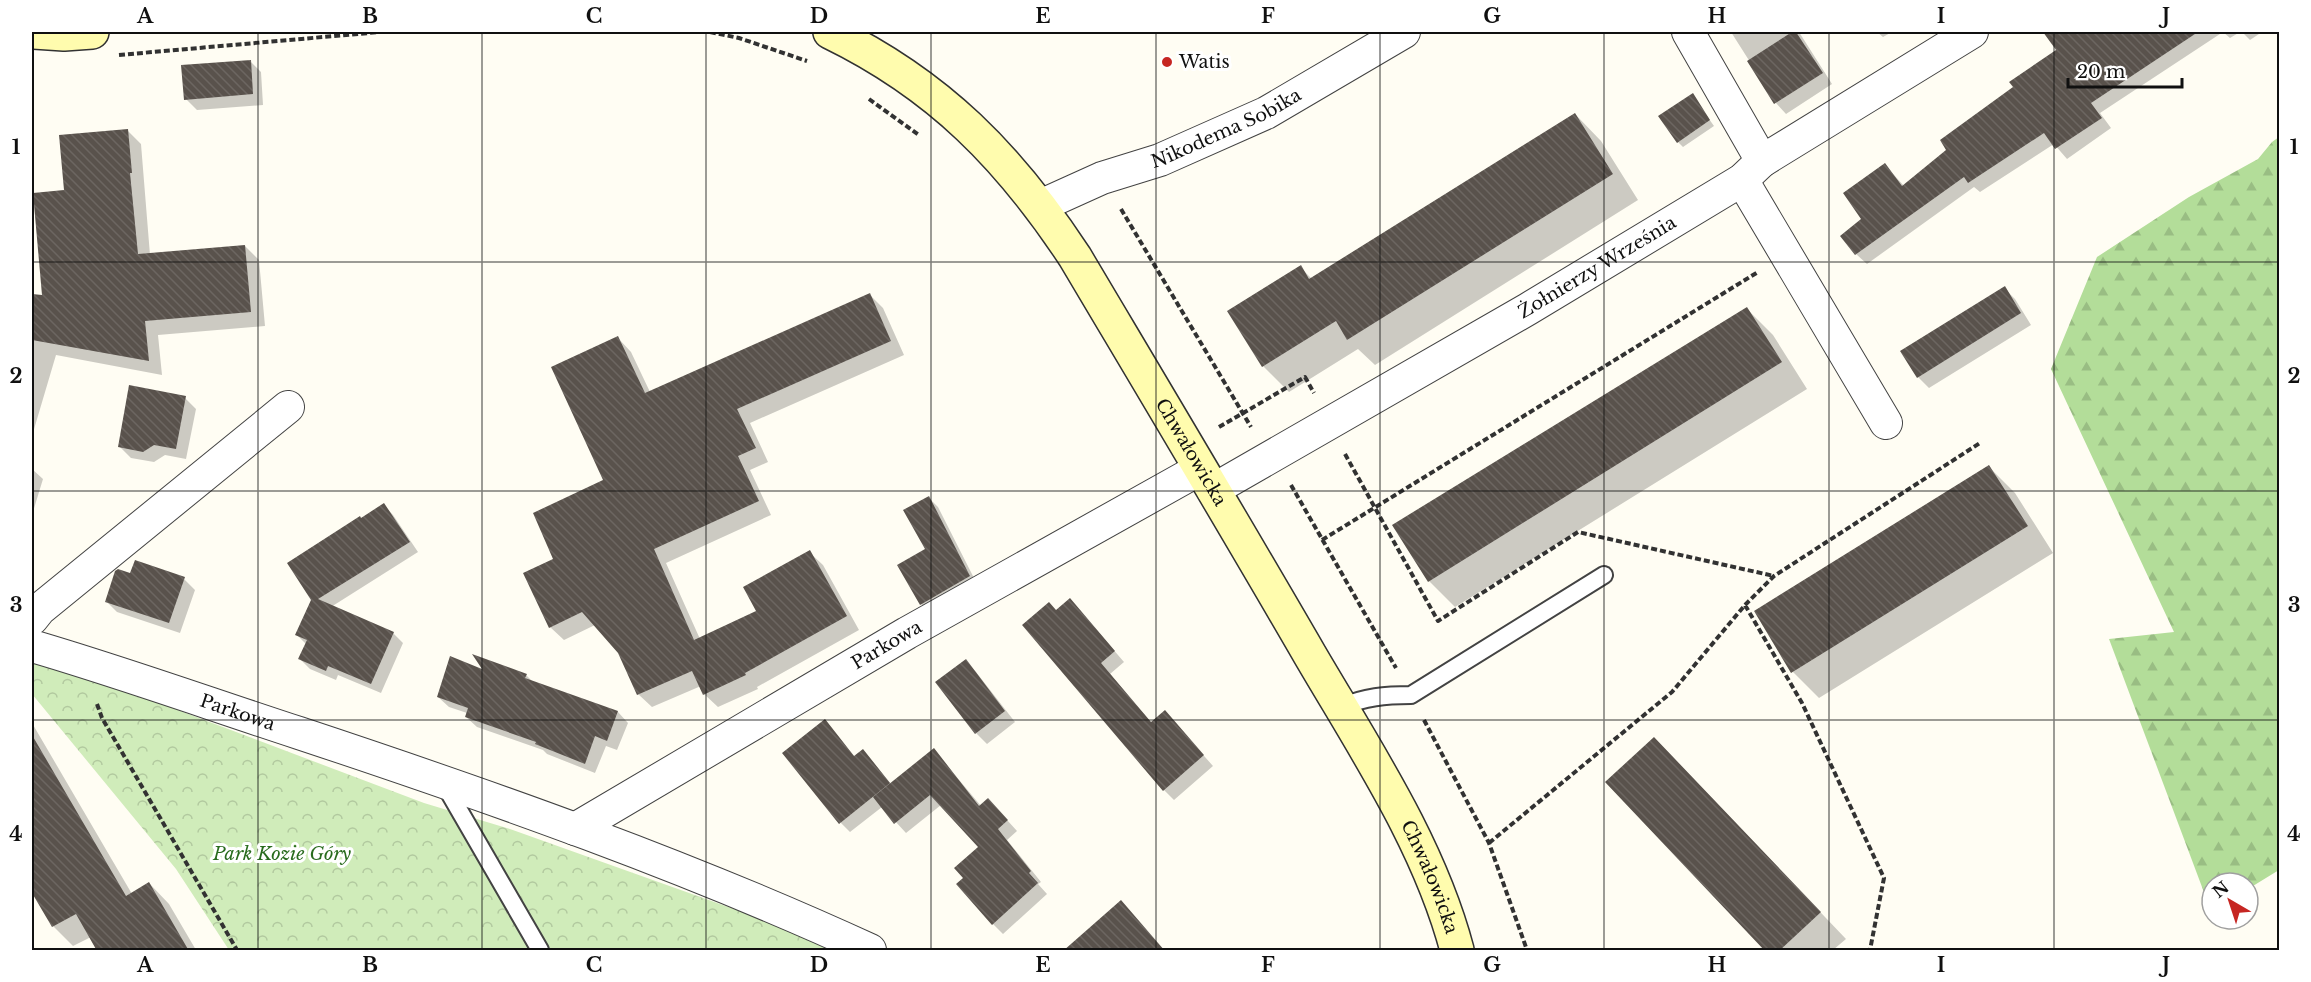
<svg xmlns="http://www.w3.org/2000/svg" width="2311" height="982" viewBox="0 0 2311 982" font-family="'Libre Baskerville',serif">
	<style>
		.forest { fill: url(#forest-firs) }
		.park { fill: url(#park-crowns) }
		.shadow { fill: #0003 }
		.building { fill: url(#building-back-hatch) }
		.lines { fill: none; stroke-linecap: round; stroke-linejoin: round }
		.lane-casing { stroke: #434343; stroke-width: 20 }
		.street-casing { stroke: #434343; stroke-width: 34 }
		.secondary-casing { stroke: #323232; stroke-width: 36 }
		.path { stroke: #323232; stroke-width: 4; stroke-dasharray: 6 3; stroke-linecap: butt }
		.lane { stroke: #fff; stroke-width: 16 }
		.street { stroke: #fff; stroke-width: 32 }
		.secondary { stroke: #fffcae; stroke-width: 33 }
		.grid { fill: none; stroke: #101010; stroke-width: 1.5; stroke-opacity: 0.55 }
		.poi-dot { fill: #c62622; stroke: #fff; stroke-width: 2 }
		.labels { text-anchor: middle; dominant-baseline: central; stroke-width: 6; stroke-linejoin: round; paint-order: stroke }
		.poi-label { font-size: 18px; fill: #101010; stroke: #fff; text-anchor: start }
		.street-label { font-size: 18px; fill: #101010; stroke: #fff }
		.park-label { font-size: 18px; font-style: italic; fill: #286b1d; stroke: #fff }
		.neatline { fill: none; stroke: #101010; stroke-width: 2 }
		.grid-label { font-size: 20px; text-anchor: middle; font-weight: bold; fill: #101010 }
	</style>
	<defs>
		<pattern id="forest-firs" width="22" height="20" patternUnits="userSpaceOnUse" patternTransform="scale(1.5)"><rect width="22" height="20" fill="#b3dd99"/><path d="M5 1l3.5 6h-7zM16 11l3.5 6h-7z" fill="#99bd83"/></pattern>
		<pattern id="park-crowns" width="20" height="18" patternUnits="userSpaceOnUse" patternTransform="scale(1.5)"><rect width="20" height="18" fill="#d0ecba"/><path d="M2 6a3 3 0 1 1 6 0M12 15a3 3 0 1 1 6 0" fill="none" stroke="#b2c99f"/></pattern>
		<pattern id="building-back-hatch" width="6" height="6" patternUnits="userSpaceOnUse" patternTransform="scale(1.5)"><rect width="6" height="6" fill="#59524c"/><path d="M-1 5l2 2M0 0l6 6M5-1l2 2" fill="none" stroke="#6c6661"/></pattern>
	</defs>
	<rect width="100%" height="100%" fill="#fffdf3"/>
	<path class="forest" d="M2279,137V870L2248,889V883H2212L2211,911L2109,639L2174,632L2051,369L2097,257L2189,197L2258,159L2272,142Z"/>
	<path class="park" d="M32,655L424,803L510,829L801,933L836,950H229L176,869L32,694Z"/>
	<path class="shadow" d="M1731,32H1799L1832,84L1786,114L1776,103Z
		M1877,32H1892L1883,37Z
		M2096,32H2223L2100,113L2111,128L2067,159L2054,144L1980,192L1974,187L1867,264L1856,254L1843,236L1863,219L1885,165L1904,186L2078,44Z
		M2223,32H2240L2230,38Z
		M2242,32H2262L2250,40Z
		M250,61L261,72L263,105L197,110L186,99Z
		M1692,95L1714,126L1683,147L1678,142Z
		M1575,114L1601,141L1638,200L1375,365L1358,349L1289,392L1263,366L1300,267L1312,279Z
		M127,130L141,144L150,255L245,246L259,260L265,326L158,335L162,375L56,355L32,436V295L44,297L66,191Z
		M2004,288L2015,299L2031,325L1929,388L1918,377Z
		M870,295L883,308L904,355L750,423L768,462L750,470L771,515L666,563L700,639L758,612L809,552L823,565L859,630L757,687L758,689L718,707L704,694L701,686L652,707L638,694L619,652L595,625L564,640L550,627L555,559L605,481L618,338L631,352L650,392Z
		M1747,309L1773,335L1807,389L1455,607L1429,581Z
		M185,398L196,409L186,459L165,455L154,462L131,458L120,447Z
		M1989,467L2015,493L2053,553L1819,698L1793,672Z
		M32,469L43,479L32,515Z
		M928,497L938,507L978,586L931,613L921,604L927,550Z
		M384,505L393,515L418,552L331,607L393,633L403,643L381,693L338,675L336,680L310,669L300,659L306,644L297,635L361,519Z
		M131,575L184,579L195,590L180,633L117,612L106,601Z
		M1080,611L1124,662L1110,674L1152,724L1165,712L1213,766L1174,800L1164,790L1056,612Z
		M965,661L976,672L1015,722L987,744L976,733Z
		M486,673L526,675L534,683L618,712L628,723L617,750L606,746L595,773L547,754L543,750L477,727L466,717L467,713L449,707L438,697Z
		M825,721L855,757L872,761L891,784L934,750L981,806L998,810L1017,831L1007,840L1041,882L1038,884L1047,894L1003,934L993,924L965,878L980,847L941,805L906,833L882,807L850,832L841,823Z
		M32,723L132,894L149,883L169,904L196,950H98L91,937L73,946L53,926L32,890Z
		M1680,765L1846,939L1833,950H1767Z"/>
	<path class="building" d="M1792,32H1796L1823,73L1774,104L1747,61Z
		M2043,32H2198L2091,103L2102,118L2055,149L2044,133L1968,183L1964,177L1855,255L1840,236L1861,219L1843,193L1885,163L1902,186L1946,150L1940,140L2013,87L2009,82L2056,50Z
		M251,60L253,94L184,100L181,65Z
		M1693,93L1710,120L1677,143L1658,116Z
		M1575,113L1613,174L1347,340L1336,321L1262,367L1227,311L1301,265L1309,279Z
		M128,129L132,173H130L138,254L245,245L251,312L145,321L149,361L32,340V294L42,295L33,193L64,190L59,135Z
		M2005,286L2021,313L1917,378L1900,351Z
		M870,293L891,341L737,409L756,448L738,456L759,501L654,549L694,640L756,611L743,587L810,550L847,616L745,673L746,675L703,695L692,671L637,695L618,653L582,612L549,628L523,573L553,559L533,513L603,480L551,367L618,336L645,393Z
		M1747,307L1782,362L1428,582L1392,525Z
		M129,385L186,396L176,449L154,445L143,452L118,447Z
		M1989,465L2028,526L1791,673L1754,611Z
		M929,496L970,576L920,605L897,565L925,549L903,510Z
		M384,503L410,542L318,599L394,632L371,684L328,666L326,671L298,659L307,640L295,635L311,600L287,563L360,516L361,518Z
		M135,560L185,577L169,623L105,602L115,571L118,569L130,573Z
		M1070,598L1115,651L1101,663L1151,722L1165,710L1204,755L1163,791L1022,625L1049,602L1056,610Z
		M472,654L527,674L525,678L618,711L607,741L595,736L585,764L535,744L536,742L465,717L468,708L437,697L450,656L482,669Z
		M966,659L1005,711L975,734L935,682Z
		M825,719L854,756L863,749L890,783L839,824L782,753Z
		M32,735L126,896L149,882L189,951H97L76,914L52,927L32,893Z
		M1654,737L1821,912L1779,951H1765L1605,782Z
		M934,748L979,806L988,798L1008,820L998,829L1031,871L1029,873L1038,883L992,925L956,884L963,878L954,868L978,847L930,795L894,824L873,797Z
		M1121,900L1165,951H1063Z"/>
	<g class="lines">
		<g class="lane-casing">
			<path id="lane" d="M1341,707C1365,697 1385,695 1411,695L1604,575
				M444,784L540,950"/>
		</g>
		<g class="street-casing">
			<g id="street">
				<path d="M1688,32L1762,161"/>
				<path d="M1742,180L1886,423"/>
				<path id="s1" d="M1040,206L1102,178L1160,160L1266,113L1404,32"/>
				<path id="s2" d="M1213,490L1528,309L1742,180L1762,161L1972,32"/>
				<path d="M32,619L40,609L288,407"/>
				<path id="s3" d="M32,646C121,672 210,704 299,733C492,797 685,865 870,950"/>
				<path id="s4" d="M575,829L907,633L1200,469"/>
			</g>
		</g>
		<g class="secondary-casing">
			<g id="secondary">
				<path d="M34,32L64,34L92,32"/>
				<path id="s5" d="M830,32C939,85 1009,157 1075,257C1154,390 1233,522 1310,655C1365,749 1429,844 1457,950"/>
			</g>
		</g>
		<path class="path" d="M710,32L739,38L807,61
			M119,55L380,32
			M869,99L919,135
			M1121,209L1251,427
			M1219,427L1305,377L1314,393
			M1345,454L1438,621L1578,532L1774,576
			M1291,485L1396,668
			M1322,540L1758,272
			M1745,605L1774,576L1980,443
			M97,704L102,718L237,950
			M1424,720L1489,843L1527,950
			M1489,843L1672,692L1745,605L1802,703L1884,878L1870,950"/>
		<use href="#lane" class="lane"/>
		<use href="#street" class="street"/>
		<use href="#secondary" class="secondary"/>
	</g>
	<path class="grid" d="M258,32V950M482,32V950M706,32V950M931,32V950M1156,32V950M1380,32V950M1604,32V950M1829,32V950M2054,32V950M32,262H2280M32,491H2280M32,720H2280"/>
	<circle class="poi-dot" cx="1167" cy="62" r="6"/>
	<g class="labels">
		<g class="poi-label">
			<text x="1179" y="62">Watis</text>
		</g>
		<g class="street-label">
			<text stroke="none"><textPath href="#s1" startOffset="202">Nikodema Sobika</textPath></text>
			<text stroke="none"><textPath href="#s2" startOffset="444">Żołnierzy Września</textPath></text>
			<text stroke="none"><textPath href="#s5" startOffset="564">Chwałowicka</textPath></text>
			<text stroke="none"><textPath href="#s4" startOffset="362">Parkowa</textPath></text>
			<text stroke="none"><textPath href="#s3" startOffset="216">Parkowa</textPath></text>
			<text stroke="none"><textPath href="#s5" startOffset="1052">Chwałowicka</textPath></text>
		</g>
		<g class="park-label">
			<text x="282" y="854">Park Kozie Góry</text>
		</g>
	</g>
	<rect width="2311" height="982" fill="none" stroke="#ffffff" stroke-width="66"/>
	<g transform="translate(2230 901) rotate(321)"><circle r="28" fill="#ffffff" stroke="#9f9f9f" stroke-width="1.5"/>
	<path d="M0-4.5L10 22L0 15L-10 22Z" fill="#c62622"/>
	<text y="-9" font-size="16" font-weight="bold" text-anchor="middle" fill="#101010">N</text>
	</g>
	<path d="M2068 78v9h114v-9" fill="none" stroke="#101010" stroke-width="3"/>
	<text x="2077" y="78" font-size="18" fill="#101010" stroke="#ffffff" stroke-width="4.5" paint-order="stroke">20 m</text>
	<rect x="33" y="33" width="2245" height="916" class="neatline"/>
	<g class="grid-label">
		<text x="145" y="23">A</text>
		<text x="370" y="23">B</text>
		<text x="594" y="23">C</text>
		<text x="819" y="23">D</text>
		<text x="1043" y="23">E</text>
		<text x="1268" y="23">F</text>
		<text x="1492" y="23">G</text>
		<text x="1717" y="23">H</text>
		<text x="1941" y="23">I</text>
		<text x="2166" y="23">J</text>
		<text x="16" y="154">1</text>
		<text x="2294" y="154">1</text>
		<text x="16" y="383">2</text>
		<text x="2294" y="383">2</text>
		<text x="16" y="612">3</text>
		<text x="2294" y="612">3</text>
		<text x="16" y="841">4</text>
		<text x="2294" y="841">4</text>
		<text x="145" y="972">A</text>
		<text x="370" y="972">B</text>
		<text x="594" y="972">C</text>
		<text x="819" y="972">D</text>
		<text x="1043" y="972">E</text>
		<text x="1268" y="972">F</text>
		<text x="1492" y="972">G</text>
		<text x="1717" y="972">H</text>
		<text x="1941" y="972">I</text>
		<text x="2166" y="972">J</text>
	</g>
</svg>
